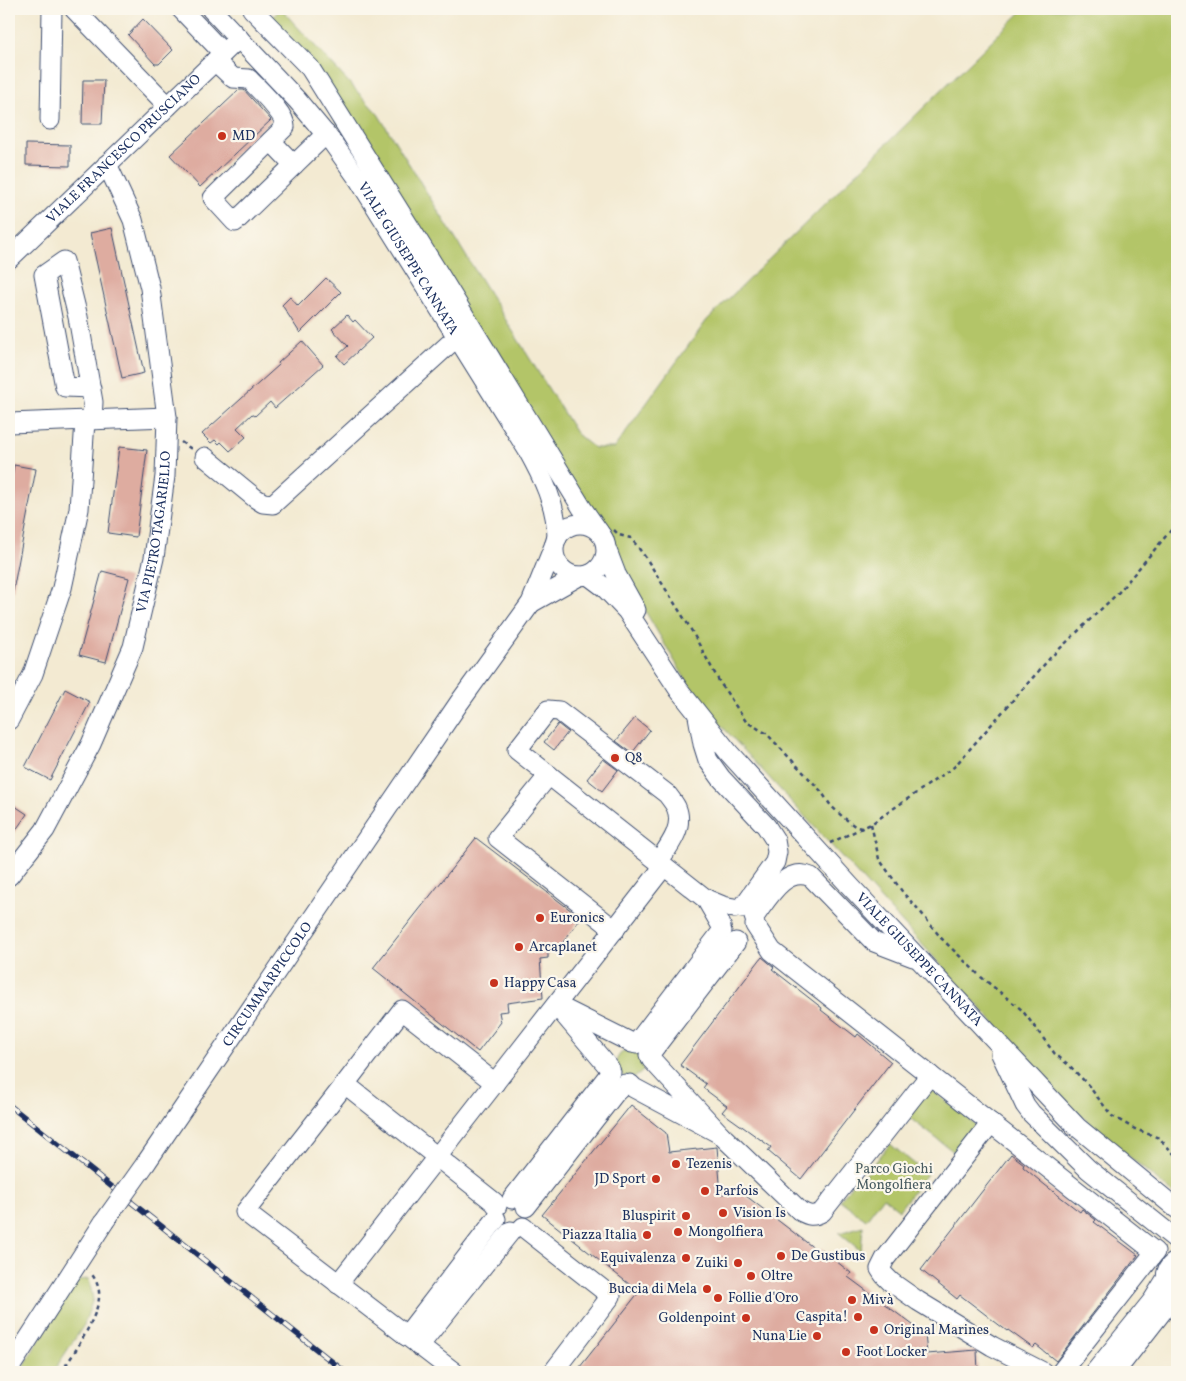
<svg xmlns="http://www.w3.org/2000/svg" width="1186" height="1381" viewBox="0 0 1186 1381" font-family="Vollkorn,serif">
	<style>
		.green { fill: #b3c568; stroke: #677a63 }
		.building { fill: #deaca0 }
		.lines { fill: none; stroke-linecap: round; stroke-linejoin: round }
		.minor-casing { stroke: #3b4b6f; stroke-width: 21 }
		.path { stroke: #3b4b6f; stroke-width: 2.5; stroke-dasharray: 4 4; stroke-linecap: butt }
		.minor { stroke: #fff; stroke-width: 19 }
		.rail-casing { stroke: #1b2f5e; stroke-width: 5.5 }
		.rail { stroke: #fbf7ec; stroke-width: 4; stroke-dasharray: 11; stroke-linecap: butt }
		.minor-bridge-casing { stroke: #3b4b6f; stroke-width: 21; stroke-linecap: butt }
		.minor-bridge { stroke: #fff; stroke-width: 19 }
		.poi-dot { fill: #c8321e; stroke: #fbf7ec; stroke-width: 2 }
		.labels { text-anchor: middle; dominant-baseline: central; stroke-width: 4.5; stroke-linejoin: round; paint-order: stroke }
		.poi-label { font-size: 14px; fill: #1b2f5e; stroke: #fbf7ec; text-anchor: start }
		.street-label { font-size: 14px; fill: #1b2f5e; stroke: #fbf7ec }
		.park-label { font-size: 14px; fill: #495c61; stroke: #fbf7ec }
	</style>
	<rect width="100%" height="100%" fill="#fbf7ec"/>
	<filter id="ink" filterUnits="userSpaceOnUse"><feTurbulence type="fractalNoise" baseFrequency=".02" numOctaves="2"/><feDisplacementMap in="SourceGraphic" scale="10" xChannelSelector="R" yChannelSelector="G"/><feConvolveMatrix kernelMatrix="1 2 1 2 8 2 1 2 1" color-interpolation-filters="sRGB"/></filter>
	<filter id="wash" filterUnits="userSpaceOnUse"><feTurbulence type="fractalNoise" baseFrequency=".0096" numOctaves="4" result="noise"/><feDisplacementMap in="SourceGraphic" scale="20" xChannelSelector="R" yChannelSelector="G"/><feGaussianBlur stdDeviation="1.12" result="paint"/><feColorMatrix in="noise" values="0 0 0 0 0 0 0 0 0 0 0 0 0 0 0 0 0 1.4 0 .05"/><feComposite in="paint" operator="in"/></filter>
	<g filter="url(#wash)">
		<rect width="100%" height="100%" fill="#f3ead2"/>
		<path class="green" d="M281,9L378,114L576,433L594,448H614L707,320L1024,9H1177V1197L1073,1109L697,699L618,565L612,532L584,501L270,19Z
			M616 1064a14 14 0 1 1 28 0a14 14 0 1 1-28 0Z
			M929,1089H931L978,1127L958,1155L907,1116Z
			M890,1144L927,1174L899,1210L883,1197L866,1220L840,1200L858,1177L861,1180Z
			M863,1226L861,1251L839,1233Z
			M89,1279L93,1299L84,1325L53,1372H21L51,1318L76,1280Z"/>
		<g id="blocks">
			<path class="building" d="M143,19L173,50L159,64H155L128,35Z
				M83,80H104L102,124H82Z
				M239,90H244L271,120L200,187L170,155Z
				M26,144L70,145V166L26,165Z
				M112,228L144,373L122,378L90,233Z
				M326,278L341,292L300,333L282,305L290,297L298,306Z
				M347,315L353,322L355,320L372,338L344,364L337,356L348,346L332,329Z
				M302,341L323,365L275,408L270,402L255,416L252,414L237,428L246,437L230,451L221,442L219,444L215,440L211,443L202,434L279,365L278,363Z
				M119,447L147,450L136,537L108,533Z
				M14,465L36,469L13,591H9V498Z
				M102,571L129,578L106,662L79,655Z
				M65,689L90,702L50,780L25,767Z
				M635,718L650,730L632,753L616,741Z
				M558,724L568,732L554,750L544,742Z
				M603,759L618,770L602,791L587,779Z
				M9,802L27,814L9,840Z
				M476,838L581,918L558,949L548,950V958L540,959L543,998L507,1003L508,1011L499,1012L501,1022L478,1052L373,968Z
				M762,957L774,967L772,969L822,1008L821,1010L856,1037L858,1034L891,1062L801,1179L768,1151L771,1147L722,1112L727,1106L703,1088L706,1084L680,1065Z
				M631,1105L666,1133L669,1152L717,1147L721,1194L741,1192L819,1252L821,1249L851,1273L848,1277L925,1334L927,1354L977,1350L978,1372H576L639,1292L542,1215Z
				M1011,1154L1024,1164L1023,1167L1045,1185L1080,1212L1082,1209L1096,1220L1094,1222L1138,1255L1056,1361L1036,1345L1033,1348L1008,1330L1007,1331L960,1295L957,1299L921,1270Z"/>
		</g>
	</g>
	<g filter="url(#ink)">
		<use href="#blocks" fill-opacity="0" stroke="#3b4b6f" stroke-width="1"/>
		<g class="lines">
			<g class="minor-casing">
				<g id="minor">
					<path d="M74,9L168,106"/>
					<path d="M181,9L223,53"/>
					<path id="s1" d="M211,9L297,100L332,142L359,180L527,449C542,476 557,505 557,538"/>
					<path d="M252,9L310,68L439,274L582,508L599,532"/>
					<path d="M215,61L233,78L249,79C258,89 286,114 285,127L213,198L235,222L326,134"/>
					<path d="M50,120L52,9"/>
					<path d="M271,141L294,165"/>
					<path id="s2" d="M9,259L239,38"/>
					<path d="M91,388L65,387L44,275L64,261L78,317L93,402L92,420"/>
					<path d="M9,423L167,417"/>
					<path d="M205,457L255,498L263,503L273,504L457,337"/>
					<circle cx="580" cy="550" r="26"/>
					<path d="M606,548L616,574L636,610"/>
					<path id="s3" d="M588,575L604,587L627,611L679,690L729,753L850,886L1077,1127L1177,1209"/>
					<path d="M531,603L579,576"/>
					<path d="M698,716L703,744L708,760L721,778L766,826L775,840L777,852L775,862L742,908"/>
					<path d="M9,720L33,674L62,588L79,509L85,421"/>
					<path d="M549,775L498,838L615,930"/>
					<path d="M658,862C669,846 685,827 676,807C674,803 670,798 667,794L559,711L548,710L517,750C580,800 643,850 706,899"/>
					<path id="s4" d="M9,876L45,830L91,744L133,647L154,558L165,476L167,417L150,288L133,220L107,164"/>
					<path d="M754,917C767,900 785,865 811,877L874,942L913,957"/>
					<path d="M721,925L706,899L723,906L734,908"/>
					<path d="M755,925L772,951L1155,1252L1061,1372"/>
					<path d="M636,1044L722,931"/>
					<path d="M1001,1054L1025,1105L1031,1113L1088,1169L1177,1240"/>
					<path d="M649,1055L736,942"/>
					<path d="M610,1069L556,1005L632,1043"/>
					<path d="M495,1083L402,1010L345,1084L494,1202L497,1206"/>
					<path d="M345,1084L245,1212L454,1372"/>
					<path d="M630,1084L634,1088L720,1134L651,1059"/>
					<path d="M991,1123L885,1259L880,1269L884,1275L891,1282L918,1301L992,1346L1043,1372"/>
					<path d="M720,1134L800,1211C809,1216 813,1217 822,1212L930,1075"/>
					<path id="s5" d="M146,1163L459,703L531,603L554,546"/>
					<path d="M512,1199L611,1072"/>
					<path d="M526,1207L616,1092L625,1084"/>
					<path d="M523,1227L611,1296L553,1372"/>
					<path d="M338,1284L664,866"/>
					<path d="M1172,1287C1163,1278 1165,1267 1177,1261"/>
					<path d="M406,1336L496,1219"/>
					<path d="M419,1346L511,1231"/>
					<path d="M9,1369L104,1222"/>
					<path d="M1095,1372L1153,1300L1166,1279"/>
					<path d="M1115,1372L1165,1308L1177,1296"/>
				</g>
			</g>
			<path class="path" d="M181,442L193,450
				M614,530L619,535L631,538L646,558L689,626L719,681L747,723C754,725 759,730 766,733L821,791L831,806L843,817L856,827L862,828
				M871,824L879,859L904,894L919,910L941,938L981,977L1022,1010L1055,1054L1070,1066L1088,1085L1112,1116L1135,1129L1159,1138L1177,1157
				M830,843L871,824L954,767L1051,657L1118,593L1177,523
				M61,1372C73,1356 97,1318 99,1298C100,1288 96,1279 90,1272"/>
			<use href="#minor" class="minor"/>
			<g class="rail-casing">
				<path id="rail" d="M9,1105L345,1372"/>
			</g>
			<use href="#rail" class="rail"/>
			<g class="minor-bridge-casing">
				<path id="minor-bridge" d="M104,1222L146,1163"/>
			</g>
			<use href="#minor-bridge" class="minor-bridge"/>
		</g>
	</g>
	<g class="poi-dot">
		<circle cx="222" cy="136" r="5"/>
		<circle cx="615" cy="758" r="5"/>
		<circle cx="540" cy="918" r="5"/>
		<circle cx="519" cy="947" r="5"/>
		<circle cx="494" cy="983" r="5"/>
		<circle cx="676" cy="1164" r="5"/>
		<circle cx="656" cy="1179" r="5"/>
		<circle cx="705" cy="1191" r="5"/>
		<circle cx="723" cy="1213" r="5"/>
		<circle cx="686" cy="1216" r="5"/>
		<circle cx="678" cy="1232" r="5"/>
		<circle cx="647" cy="1235" r="5"/>
		<circle cx="781" cy="1256" r="5"/>
		<circle cx="686" cy="1258" r="5"/>
		<circle cx="738" cy="1263" r="5"/>
		<circle cx="751" cy="1276" r="5"/>
		<circle cx="707" cy="1289" r="5"/>
		<circle cx="718" cy="1298" r="5"/>
		<circle cx="852" cy="1300" r="5"/>
		<circle cx="858" cy="1317" r="5"/>
		<circle cx="746" cy="1318" r="5"/>
		<circle cx="874" cy="1330" r="5"/>
		<circle cx="817" cy="1336" r="5"/>
		<circle cx="846" cy="1352" r="5"/>
	</g>
	<g class="labels">
		<g class="poi-label">
			<text x="232" y="136">MD</text>
			<text x="625" y="758">Q8</text>
			<text x="550" y="918">Euronics</text>
			<text x="529" y="947">Arcaplanet</text>
			<text x="504" y="983">Happy Casa</text>
			<text x="686" y="1164">Tezenis</text>
			<text x="646" y="1179" text-anchor="end">JD Sport</text>
			<text x="715" y="1191">Parfois</text>
			<text x="733" y="1213">Vision Is</text>
			<text x="676" y="1216" text-anchor="end">Bluspirit</text>
			<text x="688" y="1232">Mongolfiera</text>
			<text x="637" y="1235" text-anchor="end">Piazza Italia</text>
			<text x="791" y="1256">De Gustibus</text>
			<text x="676" y="1258" text-anchor="end">Equivalenza</text>
			<text x="728" y="1263" text-anchor="end">Zuiki</text>
			<text x="761" y="1276">Oltre</text>
			<text x="697" y="1289" text-anchor="end">Buccia di Mela</text>
			<text x="728" y="1298">Follie d'Oro</text>
			<text x="862" y="1300">Mivà</text>
			<text x="848" y="1317" text-anchor="end">Caspita!</text>
			<text x="736" y="1318" text-anchor="end">Goldenpoint</text>
			<text x="884" y="1330">Original Marines</text>
			<text x="807" y="1336" text-anchor="end">Nuna Lie</text>
			<text x="856" y="1352">Foot Locker</text>
		</g>
		<g class="street-label">
			<text stroke="none"><textPath href="#s2" startOffset="159">VIALE FRANCESCO PRUSCIANO</textPath></text>
			<text stroke="none"><textPath href="#s1" startOffset="319">VIALE GIUSEPPE CANNATA</textPath></text>
			<text stroke="none"><textPath href="#s4" startOffset="379">VIA PIETRO TAGARIELLO</textPath></text>
			<text stroke="none"><textPath href="#s3" startOffset="509">VIALE GIUSEPPE CANNATA</textPath></text>
			<text stroke="none"><textPath href="#s5" startOffset="216">CIRCUMMARPICCOLO</textPath></text>
		</g>
		<g class="park-label">
			<text x="894" y="1169">Parco Giochi<tspan x="894" dy="16">Mongolfiera</tspan></text>
		</g>
	</g>
	<rect width="1186" height="1381" fill="none" stroke="#fbf7ec" stroke-width="30"/>
</svg>
